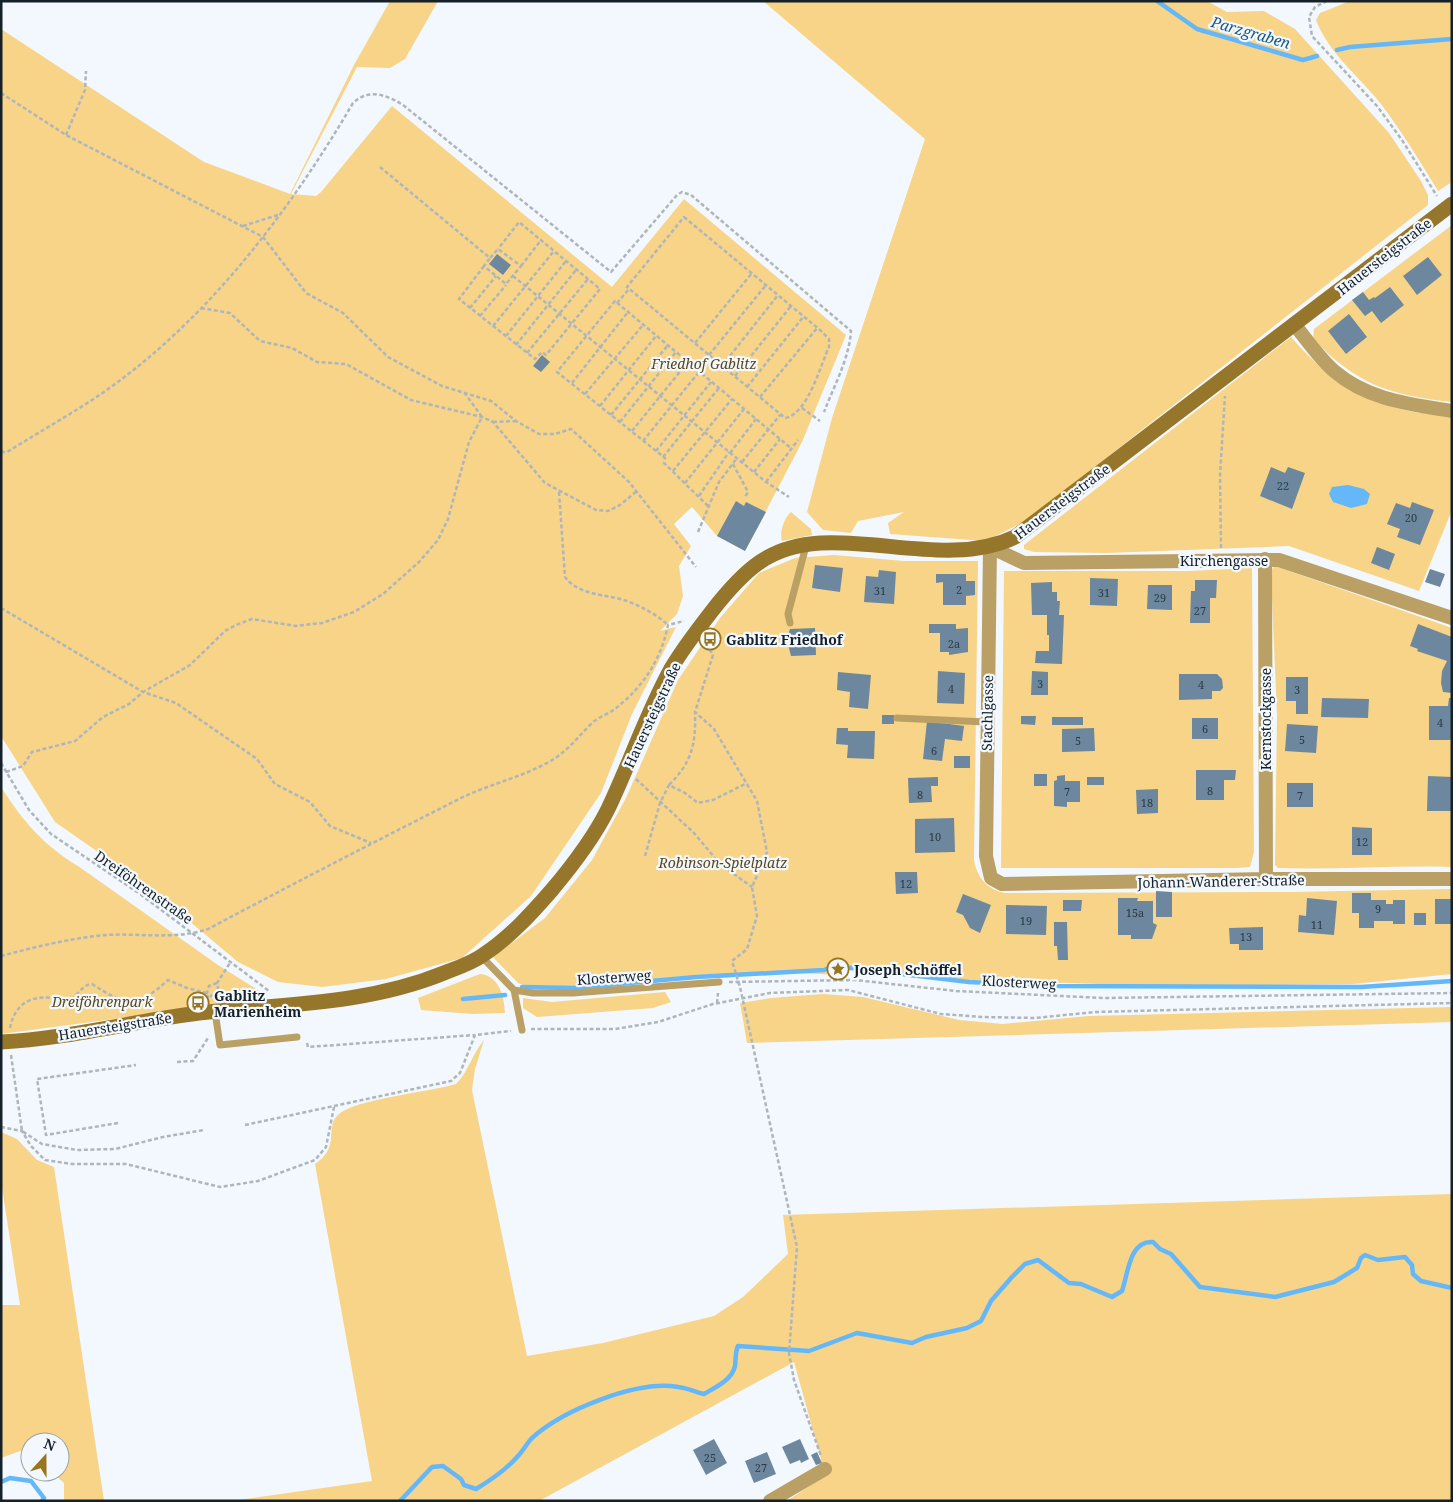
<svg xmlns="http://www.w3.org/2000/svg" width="1453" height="1502" viewBox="0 0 1453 1502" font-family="'Noto Serif',serif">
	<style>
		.green { fill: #f7d487 }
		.water { fill: #64b8f9 }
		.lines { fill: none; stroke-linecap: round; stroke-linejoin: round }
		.stream { stroke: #64b8f9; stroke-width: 4.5 }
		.building { fill: #6d889e }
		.path { stroke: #aeb6bc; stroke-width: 2.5; stroke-dasharray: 4 2.5; stroke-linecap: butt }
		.lane { stroke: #baa065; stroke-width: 7 }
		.street { stroke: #baa065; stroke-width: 14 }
		.secondary { stroke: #95762a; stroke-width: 15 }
		.labels { text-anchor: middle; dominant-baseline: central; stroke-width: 4.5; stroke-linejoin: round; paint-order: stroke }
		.number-label { font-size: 11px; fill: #2b3a46 }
		.street-label { font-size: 14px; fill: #152029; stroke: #f2f8fd }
		.park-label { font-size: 14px; font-style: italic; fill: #59481f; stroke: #f2f8fd }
		.poi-label { font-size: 14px; font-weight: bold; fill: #152029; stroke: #f2f8fd; text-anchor: start }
		.water-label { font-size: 15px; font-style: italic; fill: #195681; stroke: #f2f8fd }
	</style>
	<rect width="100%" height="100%" fill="#f2f8fd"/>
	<path class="green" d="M390,1H438L405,59L390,68L357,67L291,194L316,196L321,192L392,106L612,287L684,199L846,335L802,442L745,551L717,536L692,507L674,524L691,546L679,566L683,596L677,614L660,631L676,627L632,714L601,793L531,896L462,958L386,979L322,987L278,982L238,962L151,889L55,822L1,736V29L204,162L290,194L354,65Z
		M763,1H1207L1227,12L1264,11L1295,29L1389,133L1421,181L1428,195V205L1026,521L985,541L890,534L888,523L904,512L858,521L851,533L823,530L807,512L832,418L925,139Z
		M1350,1H1452V182L1438,191C1420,161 1402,132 1381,104C1359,76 1329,54 1316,20L1320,13Z
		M1452,225V402C1389,395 1358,385 1313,339L1314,329Z
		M1291,337C1325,376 1358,400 1409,411C1423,414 1438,414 1452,416V510L1419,591L1289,546L1107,553L1034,552L1024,549V545Z
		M791,512L811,529L812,535L782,541C779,533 784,518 791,512Z
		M834,555L904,561H978L974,859C976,876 987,890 1005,893L1292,892L1452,889V974L1353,984L1169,986L969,980L850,966L847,975L793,973L697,978L576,989H535L518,983L493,957L545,918L592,860L626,798L678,680L720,618L759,573L795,558Z
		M1275,566L1452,628V867C1394,865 1336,870 1278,868L1275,865L1277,716L1271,574L1272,569Z
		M1252,568L1254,852L1250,867L1236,868H1001L1004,571H1189Z
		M1,787C22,820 44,846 78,866L218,965L261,992L264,999L1,1034Z
		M480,974C500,976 504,997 505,1013L473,1014L421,1010L418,998Z
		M665,992L671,1002L653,1008L537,1017L523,1008V998L552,1002Z
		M823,994L863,997L959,1020L1003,1024L1089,1016L1452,1007V1022L747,1043L740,1003L771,998Z
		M484,1040L475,1069L472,1090L527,1356L603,1343L714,1316L743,1297L788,1254L783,1215L1452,1194V1501H787L829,1473L822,1463L794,1362L539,1501H232L372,1481L315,1164C342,1146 323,1127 339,1114C357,1099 429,1092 456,1084C469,1071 472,1054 484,1040Z
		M1,1132L17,1139L37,1160L54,1167L104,1501H64V1483L51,1472H60V1442H30V1455L23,1450L1,1458V1305H20L1,1181Z"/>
	<path class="water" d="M1348,485L1364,489L1370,494L1367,504L1351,508L1333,502L1329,494L1332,487Z"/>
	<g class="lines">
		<path class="stream" d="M1157,1L1197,29L1303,60L1317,56
			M1337,50L1350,47L1452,39
			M522,987L574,988L696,977L824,970L834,966L969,982L1049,986L1361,987L1452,981
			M463,999L505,995
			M1,1482L10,1478L31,1481L44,1498L42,1501
			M400,1501L432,1467L443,1466L461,1479L464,1485L476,1489C491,1480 506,1470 518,1456C523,1451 527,1443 532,1438C563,1410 637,1380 678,1387C687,1388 696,1392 704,1394C716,1387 732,1380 735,1366C736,1359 735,1352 738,1346L809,1351L857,1333L912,1343L926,1337L967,1328L981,1321L991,1301L1012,1277L1025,1264L1038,1260L1069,1283L1081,1284L1112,1297L1122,1291C1128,1275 1129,1240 1153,1242L1160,1249L1171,1254L1200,1287L1275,1297L1334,1282L1357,1268L1361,1258L1365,1255L1378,1260L1405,1257L1412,1265L1413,1274L1421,1281L1452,1288"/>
	</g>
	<path class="building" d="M497,254L511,265L503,275L489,264Z
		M1428,257L1442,275L1417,295L1403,276Z
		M1390,287L1404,305L1381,323L1372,311L1365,316L1352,300L1363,292L1369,300L1374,297L1375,298Z
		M1349,314L1367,337L1346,354L1328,331Z
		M542,355L550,362L541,372L533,366Z
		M1271,467L1285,473L1288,467L1305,473L1292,509L1260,496Z
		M736,501L744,506L746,502L766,512L745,551L717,536Z
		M1412,502L1434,510L1420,545L1397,537L1400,529L1387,524L1396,503L1410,508Z
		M1377,547L1395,554L1389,570L1371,563Z
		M815,565L843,568L840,592L812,588Z
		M1430,569L1445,574L1440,587L1425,582Z
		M879,570L896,572L894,604L864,602L866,576L878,577Z
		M936,574H966V581H975V595L966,596V605H943V582L936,583Z
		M1090,578L1118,579L1117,606L1090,605Z
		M1195,580H1217L1216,598H1210V623H1190L1191,591H1195Z
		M1052,582V592H1057V601H1060L1059,615H1064L1062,664L1035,663L1036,651H1049V635H1047V615H1032L1031,583Z
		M1148,585H1172V610L1147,609Z
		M929,624H956V629L968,628V652L949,655V652H940V633H929Z
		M1418,624L1452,637V693L1443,692L1441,683L1442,671L1447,661L1417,651L1418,649L1410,646Z
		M815,628L816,655L791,656L788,644H791L790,638H787L790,629Z
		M938,671L965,673L964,704L937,703Z
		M1032,671L1048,672V695H1031Z
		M838,672L871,675L868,709L849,707L850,692L837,690Z
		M1179,674H1217L1222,679L1223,688L1220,691H1212V699L1179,700Z
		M1286,677H1308V714H1296V701H1286Z
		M1322,698L1369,699L1368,718L1321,717Z
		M1449,698H1452V738L1450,740H1429V706H1448Z
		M882,715H894V724H882Z
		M1021,716H1036L1035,725L1021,724Z
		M1052,717H1083V725H1052Z
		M1192,718H1218V739H1192Z
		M927,721L964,726L962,741L945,739L942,761L923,759Z
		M1287,724L1318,726L1316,753L1285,751Z
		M837,728H848V731H875L874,759L847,758L848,745L836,744Z
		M1094,728L1095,751L1062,752V729Z
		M954,756H970V768H954Z
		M1196,770H1236L1235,780H1224V800H1196Z
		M1034,774H1047V786H1034Z
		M1065,775V781H1080V802H1067V807L1054,806V781L1057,780V776Z
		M1428,776L1452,777V811H1427Z
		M938,777V786H931L932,802L909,803L908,778Z
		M1087,777H1104V785H1087Z
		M1287,783H1313V807H1287Z
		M1158,789V813L1137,814L1136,790Z
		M954,818L955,852L915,853V819Z
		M1352,827L1372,828V855H1352Z
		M895,872H917L918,893L896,894Z
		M1156,891L1172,892V917H1156Z
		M1352,893H1371V900H1386V904H1393V900H1405V924H1393V921H1374V928H1359V913H1352Z
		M963,894L991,905L980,933L970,928L963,915L956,912Z
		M1118,898H1138L1137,901H1153V923L1157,925L1152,939H1131V935H1118Z
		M1307,898L1337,901L1334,935L1298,932L1299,915L1306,916Z
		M1435,899H1452V924H1435Z
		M1063,900H1082L1081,911H1063Z
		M1006,905L1047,906L1046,935L1006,934Z
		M1414,913H1426V925H1414Z
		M1054,922H1067L1068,960H1058L1057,946H1054Z
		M1263,927V950H1239V944H1230L1229,928Z
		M714,1439L727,1463L706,1475L693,1450Z
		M800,1439L809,1459L801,1463L800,1460L790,1464L782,1447Z
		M767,1452L776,1474L754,1483L745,1461Z
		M817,1452L822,1463L816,1465L811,1455Z"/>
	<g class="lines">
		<path class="path" d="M1327,1L1315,7L1309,17L1312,36L1377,106L1402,140L1437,196
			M1,93L66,135L263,237L306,293L343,313L388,357L442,386L491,401L516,421L539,434H555L571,429L629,482L696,567
			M66,135L85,90L86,71
			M380,167L490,258L498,249L521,266L506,284L484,266L490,258
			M684,217L820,330L829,339V347C820,366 808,414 785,418L627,287Z
			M243,226L281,214
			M484,266L459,299L535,359L542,352L546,355L600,289L519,222L498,249
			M521,266L541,240
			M513,276L766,482L789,497
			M617,303L629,289
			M201,308L230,313L260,341L292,348L317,362L346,364L411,400L482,417L493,422L545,483L596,510L608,511L620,505L637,491
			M470,308L496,276
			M480,316L506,285
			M493,326L554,251
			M506,336L566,261
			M695,343L752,273
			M516,345L576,270
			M527,353L588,279
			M709,355L766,285
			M722,366L778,295
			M735,376L791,306
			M572,383L628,312
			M747,387L804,316
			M585,394L643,325
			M760,397L818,327
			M600,406L656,336
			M802,408L820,421
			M611,415L668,345
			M493,422L516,421
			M620,422L676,352
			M632,431L687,363
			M643,441L699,372
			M656,451L711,382
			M1,452H7C36,434 66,417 95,398C203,326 288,214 353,103C369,88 387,95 403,105L611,272L677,195L682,192L691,195L851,331C849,359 834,386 824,412
			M730,453L756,419
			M663,457L719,388
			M742,462L780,415
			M733,464L748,492L745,497
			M673,471L732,399
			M754,472L780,439
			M766,482L798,440
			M685,483L744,409
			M559,492L565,577C579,596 607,594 627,601C642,607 656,614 668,625
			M699,496L729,452
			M708,506L664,463L665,458L557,372L615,301L792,449
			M698,532L719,482L737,458
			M1221,548L1220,475L1225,396
			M1,608L143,692L176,703L257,759L275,784L310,802L330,826L371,843
			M706,644L713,655L695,712L714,729L757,801L767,852L752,887L757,916L747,949L732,961L740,987L797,1247L789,1353L794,1380L821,1456
			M1,763L29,810L51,834L140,894L269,991
			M6,772L23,766L32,752L75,741L103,717L129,704L143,692L190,665L225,631L236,625L252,619L296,626L322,623L354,612L383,594L419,562L438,540L448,519L469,442L482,417L464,392
			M636,779L694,833L720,864L752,887
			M669,785C692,762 696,744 695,712
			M645,856L660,803L669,785L685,793L698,803L713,800L747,783
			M1,956C35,947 71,938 106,935C140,933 176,940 208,929C293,884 378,840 463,797C493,783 526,776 554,759C569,749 579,736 592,723C599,717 608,714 615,709C643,687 661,660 668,625L684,621
			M729,982L855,980L956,991L1104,998L1452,993
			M217,983L209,986L207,993L211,996L219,993L217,983L230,963
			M717,1003L718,993
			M10,1028C14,1006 29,995 52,998C57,999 62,1002 67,1001C77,998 82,984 92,984C124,1005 138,1008 168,980L187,988L207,993L208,998
			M531,1029H615L658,1022L713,1004L770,993L848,990L941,1014L982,1017L1035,1018L1095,1012L1452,1003
			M307,1043L308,1047L475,1035
			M11,1055L22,1131L42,1144L77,1150L115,1149L163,1137L204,1130
			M177,1062L193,1061L208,1038
			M118,1123L46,1135L37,1079L136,1065
			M245,1125L451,1081L460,1073L475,1035L511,1031
			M1,1127L22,1131L31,1146L45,1160L72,1164H126L220,1187L258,1181L315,1160L326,1147L334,1107"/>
		<path class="lane" d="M790,623L788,614L806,546
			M897,718L986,722
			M481,956L514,990L533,993H573L719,982
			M514,990L522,1030
			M215,1012L220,1045L297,1037"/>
		<path class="street" d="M1294,324C1307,340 1319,358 1334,371C1368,400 1409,404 1452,411
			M1265,559L1266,879
			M1452,618L1279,560L1024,563L990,547L986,856L991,878L1002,884L1266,879H1452
			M770,1501L825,1469"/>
		<path class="secondary" d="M1,1042C67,1039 133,1021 199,1013C282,1004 365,1005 444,973C457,968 472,963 483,955C509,938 531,914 551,891C573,865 593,839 608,809C630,763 647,712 672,667C684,647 698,629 712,611C726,593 741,575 760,562C829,514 935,575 1015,537L1452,204"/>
	</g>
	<defs>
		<g id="bus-ring" transform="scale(1.125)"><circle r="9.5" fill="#f2f8fd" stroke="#97761f" stroke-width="1.5"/><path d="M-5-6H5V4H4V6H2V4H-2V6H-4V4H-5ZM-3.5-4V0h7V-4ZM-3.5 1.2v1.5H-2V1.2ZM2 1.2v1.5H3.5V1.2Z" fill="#97761f"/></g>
		<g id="sight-ring" transform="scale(1.125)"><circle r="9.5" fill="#f2f8fd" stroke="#97761f" stroke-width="1.5"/><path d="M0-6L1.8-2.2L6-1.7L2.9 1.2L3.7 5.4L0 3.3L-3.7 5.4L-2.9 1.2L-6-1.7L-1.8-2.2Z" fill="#97761f"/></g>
	</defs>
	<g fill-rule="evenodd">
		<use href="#bus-ring" x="710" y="639"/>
		<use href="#sight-ring" x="838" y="969"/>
		<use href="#bus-ring" x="198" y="1003"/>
	</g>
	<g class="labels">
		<g class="number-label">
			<text x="1283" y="485">22</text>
			<text x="1411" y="517">20</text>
			<text x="959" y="589">2</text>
			<text x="880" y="590">31</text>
			<text x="1104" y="592">31</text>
			<text x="1160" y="597">29</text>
			<text x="1200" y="610">27</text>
			<text x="954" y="643">2a</text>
			<text x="1040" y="683">3</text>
			<text x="1201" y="684">4</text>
			<text x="951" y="688">4</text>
			<text x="1297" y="689">3</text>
			<text x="1440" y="722">4</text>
			<text x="1205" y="728">6</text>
			<text x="1302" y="739">5</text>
			<text x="1078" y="740">5</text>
			<text x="934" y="750">6</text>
			<text x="1210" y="790">8</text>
			<text x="1067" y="791">7</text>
			<text x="920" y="794">8</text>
			<text x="1300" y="795">7</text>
			<text x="1147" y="802">18</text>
			<text x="935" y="836">10</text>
			<text x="1362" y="841">12</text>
			<text x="906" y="883">12</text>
			<text x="1378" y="908">9</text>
			<text x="1135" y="912">15a</text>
			<text x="1026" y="920">19</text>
			<text x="1317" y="924">11</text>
			<text x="1246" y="936">13</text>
			<text x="710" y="1457">25</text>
			<text x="761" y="1467">27</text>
		</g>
		<g class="street-label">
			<text transform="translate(1384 256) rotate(-38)">Hauersteigstraße</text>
			<text transform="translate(1062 501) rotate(-37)">Hauersteigstraße</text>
			<text x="1224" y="560">Kirchengasse</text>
			<text transform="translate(987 713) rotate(-89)">Stachlgasse</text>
			<text transform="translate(652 715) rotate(-65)">Hauersteigstraße</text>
			<text transform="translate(1265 719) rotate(-90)">Kernstockgasse</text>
			<text transform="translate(1221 881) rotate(-1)">Johann-Wanderer-Straße</text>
			<text transform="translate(144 887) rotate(35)">Dreiföhrenstraße</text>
			<text transform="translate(614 977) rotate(-4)">Klosterweg</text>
			<text transform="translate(1019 982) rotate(3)">Klosterweg</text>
			<text transform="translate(115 1026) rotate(-9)">Hauersteigstraße</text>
		</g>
		<g class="park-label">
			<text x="704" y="363">Friedhof Gablitz</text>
			<text x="723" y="862">Robinson-Spielplatz</text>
			<text x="102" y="1001">Dreiföhrenpark</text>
		</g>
		<g class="poi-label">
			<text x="726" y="639">Gablitz Friedhof</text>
			<text x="854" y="969">Joseph Schöffel</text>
			<text x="214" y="995">Gablitz<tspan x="214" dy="16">Marienheim</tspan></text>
		</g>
		<g class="water-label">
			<text transform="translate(1251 32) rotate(16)">Parzgraben</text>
		</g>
	</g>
	<rect width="1453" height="1502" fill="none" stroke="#152029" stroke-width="5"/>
	<g transform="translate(45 1457) rotate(21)"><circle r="24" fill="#f2f8fd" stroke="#9aa2a8"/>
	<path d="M0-4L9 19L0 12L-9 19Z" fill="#97761f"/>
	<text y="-8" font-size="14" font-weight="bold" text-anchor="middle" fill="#152029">N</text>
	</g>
</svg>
